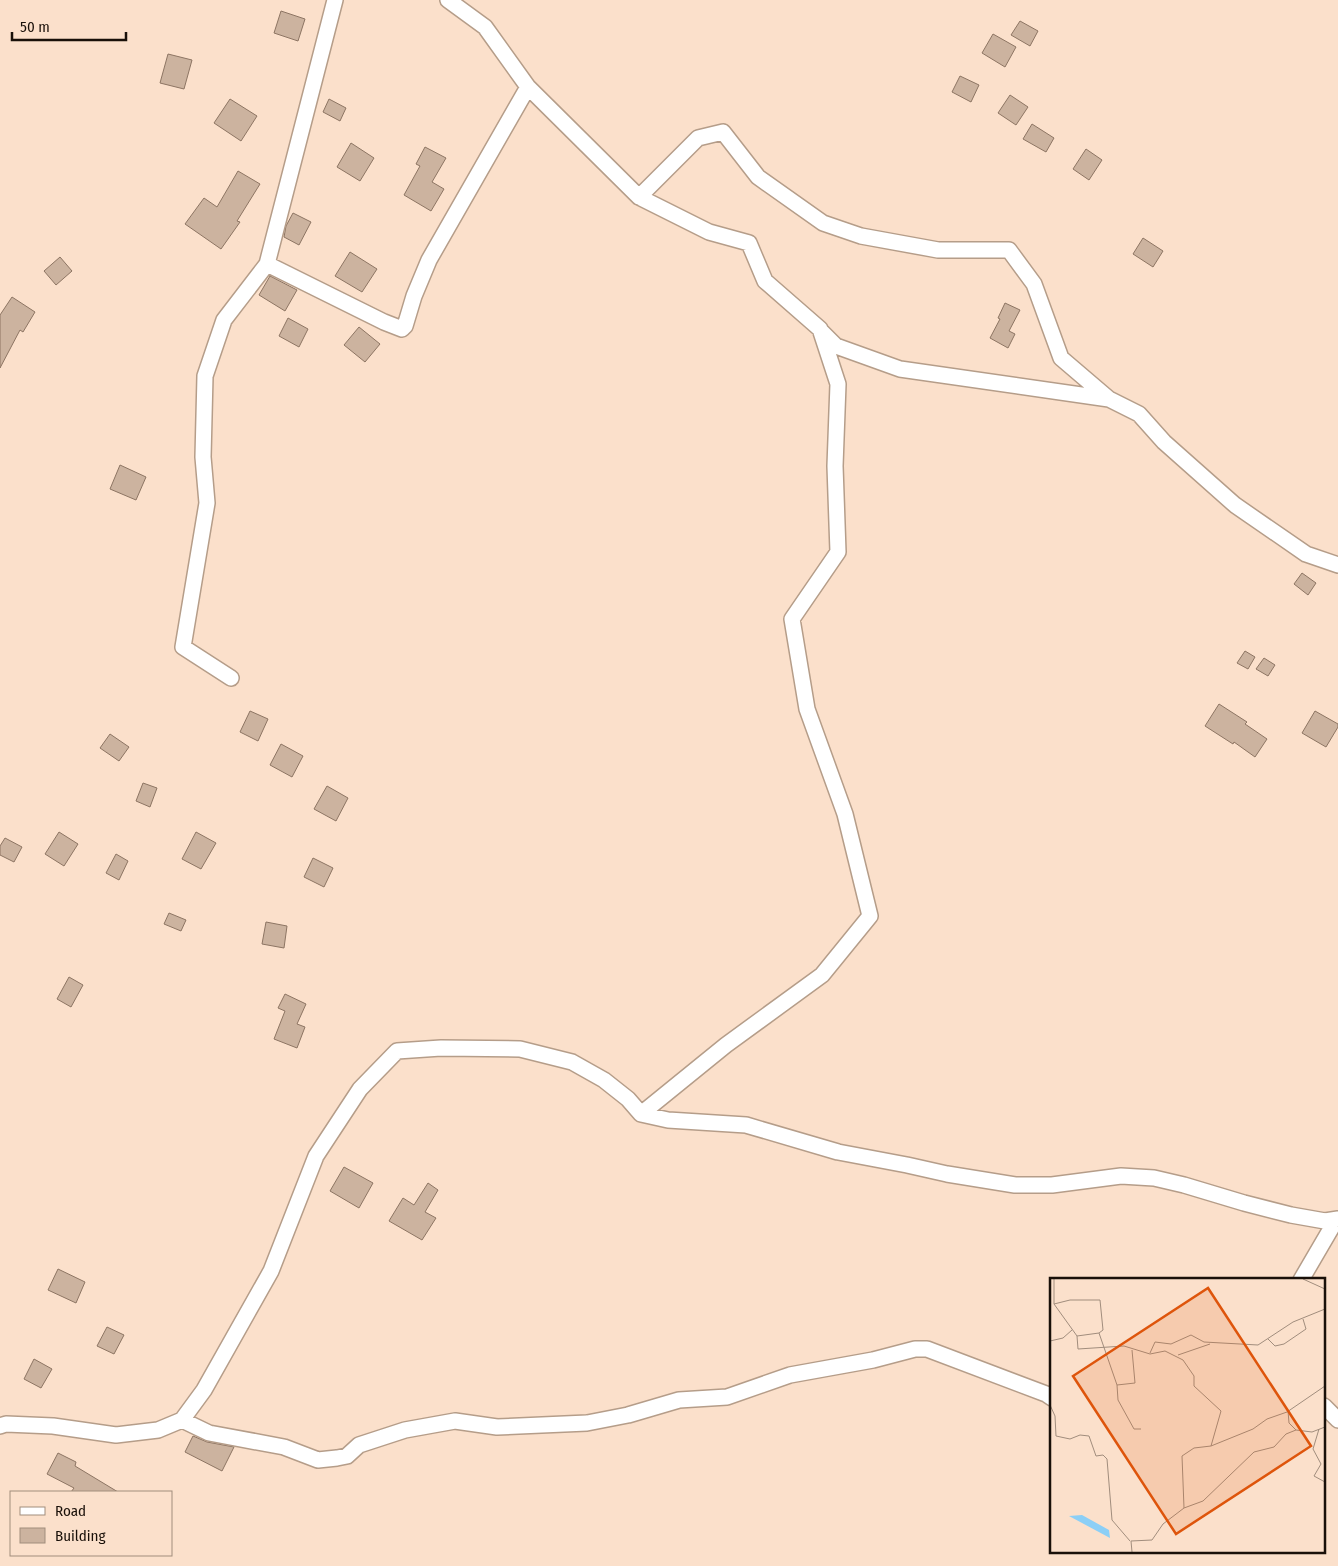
<svg xmlns="http://www.w3.org/2000/svg" width="1338" height="1566" viewBox="0 0 1338 1566" font-family="'Fira Sans Condensed',sans-serif">
	<style>
		.building { fill: #ccb39f; stroke: #8d7563 }
		.lines { fill: none; stroke-linecap: round; stroke-linejoin: round }
		.minor-casing { stroke: #b59d89; stroke-width: 18 }
		.minor { stroke: #fff; stroke-width: 15 }
		.inset-road { fill: none; stroke: #a18d7d; stroke-width: 1 }
		.view { fill: #de550c; fill-opacity: 0.15; stroke: #de550c; stroke-width: 2.5 }
		.inset-edge { fill: none; stroke: #191009; stroke-width: 2.5 }
	</style>
	<rect width="100%" height="100%" fill="#fbe0cb"/>
	<path class="building" d="M281,11L305,19L298,41L274,33Z
		M1020,21L1038,31L1030,46L1011,35Z
		M993,34L1016,47L1005,67L982,53Z
		M168,54L192,60L184,89L160,83Z
		M960,76L979,85L971,102L952,92Z
		M1010,95L1028,107L1016,125L998,113Z
		M230,99L257,116L241,141L214,123Z
		M329,99L346,108L340,121L323,112Z
		M1032,124L1054,138L1046,152L1023,139Z
		M351,143L374,158L360,181L337,167Z
		M425,147L446,158L432,182L444,189L431,211L404,195L420,166L416,164Z
		M1086,149L1102,160L1089,180L1073,169Z
		M238,171L260,184L237,221L240,222L221,249L185,224L204,198L217,207Z
		M293,213L311,222L299,245L284,237L286,226Z
		M1143,238L1163,251L1153,267L1133,254Z
		M350,252L377,269L362,292L335,276Z
		M60,257L72,271L56,285L44,271Z
		M270,276L297,290L285,311L259,295Z
		M12,297L35,312L23,332L20,330L0,368V315Z
		M1005,303L1020,310L1009,331L1015,334L1008,348L990,338L1000,319L998,318Z
		M288,318L308,329L299,347L279,336Z
		M359,327L380,344L365,362L344,345Z
		M120,465L146,477L136,500L110,489Z
		M1302,573L1316,583L1308,595L1294,584Z
		M1245,651L1255,657L1248,669L1237,663Z
		M1264,658L1275,665L1268,676L1256,669Z
		M1219,704L1247,722L1245,724L1267,739L1255,757L1234,742L1233,744L1205,726Z
		M250,711L268,719L258,741L240,732Z
		M1315,711L1338,724V727L1326,747L1302,733Z
		M110,734L129,747L119,761L100,748Z
		M281,744L303,756L292,777L270,765Z
		M143,783L157,788L150,807L136,801Z
		M327,786L348,798L336,821L314,809Z
		M59,832L78,844L64,866L45,854Z
		M196,832L216,843L201,869L182,859Z
		M5,838L22,847L14,862L0,855V846Z
		M116,854L128,861L119,880L106,873Z
		M313,858L333,868L324,887L304,877Z
		M169,913L186,920L181,931L164,924Z
		M266,922L287,926L284,948L262,944Z
		M69,977L83,985L71,1007L57,999Z
		M285,994L306,1004L297,1024L305,1027L297,1048L274,1039L285,1011L278,1008Z
		M344,1167L373,1183L359,1208L330,1191Z
		M428,1183L438,1190L425,1212L436,1218L422,1240L389,1221L403,1198L414,1205Z
		M58,1269L85,1282L76,1303L48,1290Z
		M107,1327L124,1335L114,1354L97,1346Z
		M34,1359L52,1369L41,1388L24,1379Z
		M193,1436L207,1442L234,1447L222,1471L185,1452Z
		M58,1453L76,1462L75,1466L118,1492H71L74,1488L47,1474Z"/>
	<g class="lines">
		<g class="minor-casing">
			<path id="minor" d="M448,0L485,27L528,87L639,197L709,232L749,243L765,281L820,329L838,384L835,466L838,552L792,619L807,709L845,814L870,916L822,975L726,1045L641,1114
				M639,197L698,138L723,132L758,177L823,223L861,236L938,250H1009L1034,284L1061,358L1109,399L1139,414L1164,442L1235,505L1306,554L1338,565
				M267,264L384,322L402,329L405,326L414,296L429,260L528,87
				M822,332L836,346L900,369L1109,399
				M231,678L183,647L207,503L203,457L205,376L224,320L267,264L335,0
				M1301,1280L1336,1220
				M1324,1406L1338,1420
				M182,1420L209,1433L284,1447L318,1460L337,1458L347,1456L359,1445L405,1430L455,1421L497,1427L587,1423L628,1415L679,1400L727,1397L790,1375L873,1360L915,1349H927L1046,1394L1052,1398
				M0,1426L6,1424L53,1426L116,1435L158,1430L182,1420L204,1390L271,1271L316,1156L360,1089L397,1051L441,1048L520,1049L572,1062L604,1080L628,1099L641,1114L668,1120L746,1125L838,1152L907,1165L947,1174L1015,1185H1052L1121,1176L1154,1178L1184,1185L1244,1203L1291,1215L1325,1221L1338,1219"/>
		</g>
		<use href="#minor" class="minor"/>
	</g>
	<g transform="translate(1050 1278)">
		<rect width="275" height="275" fill="#fbe0cb"/>
		<path d="M32,237L59,252L60,260L19,238Z" fill="#8ccff6"/>
		<path class="inset-road" d="M4,1V26L27,58L28,71L74,68L100,76L115,73L133,82L144,98V108L171,133L161,168M253,1L275,11M4,26L20,22H50L53,52L49,55L67,107L68,122L84,151H91M27,58L49,55M218,61L225,68L234,66L256,51L253,41M0,63L13,60L22,52M100,75L105,64L121,66L141,57L154,64L208,67L243,44L275,31M128,77L160,66M67,107L85,105L82,72M0,127L5,138L6,158L20,161L30,157L39,158L46,178L53,177L57,181L62,242L80,263M238,133L239,145L246,152L262,154L275,149M269,151L263,171L271,186L264,198L275,204M134,230L153,223L204,174L224,169L236,156L246,152M82,274L81,263L102,262L113,246L134,230L132,178L144,170L161,168L203,151L217,141L237,134L275,108"/>
		<path class="view" d="M158,10L261,168L126,256L23,98Z"/>
		<rect width="275" height="275" class="inset-edge"/>
	</g>
	<rect x="10" y="1491" width="162" height="65" fill="#fbe0cb" stroke="#a18d7d"/>
	<rect x="20" y="1507" width="25" height="8" fill="#ffffff" stroke="#a18d7d"/>
	<text x="55" y="1516" font-size="15" fill="#191009">Road</text>
	<rect x="20" y="1528" width="25" height="15" fill="#ccb39f" stroke="#a18d7d"/>
	<text x="55" y="1541" font-size="15" fill="#191009">Building</text>
	<path d="M12 32v8h114v-8" fill="none" stroke="#191009" stroke-width="2.5"/>
	<text x="20" y="32" font-size="15" fill="#191009" stroke="#fbe0cb" stroke-width="4" paint-order="stroke">50 m</text>
</svg>
